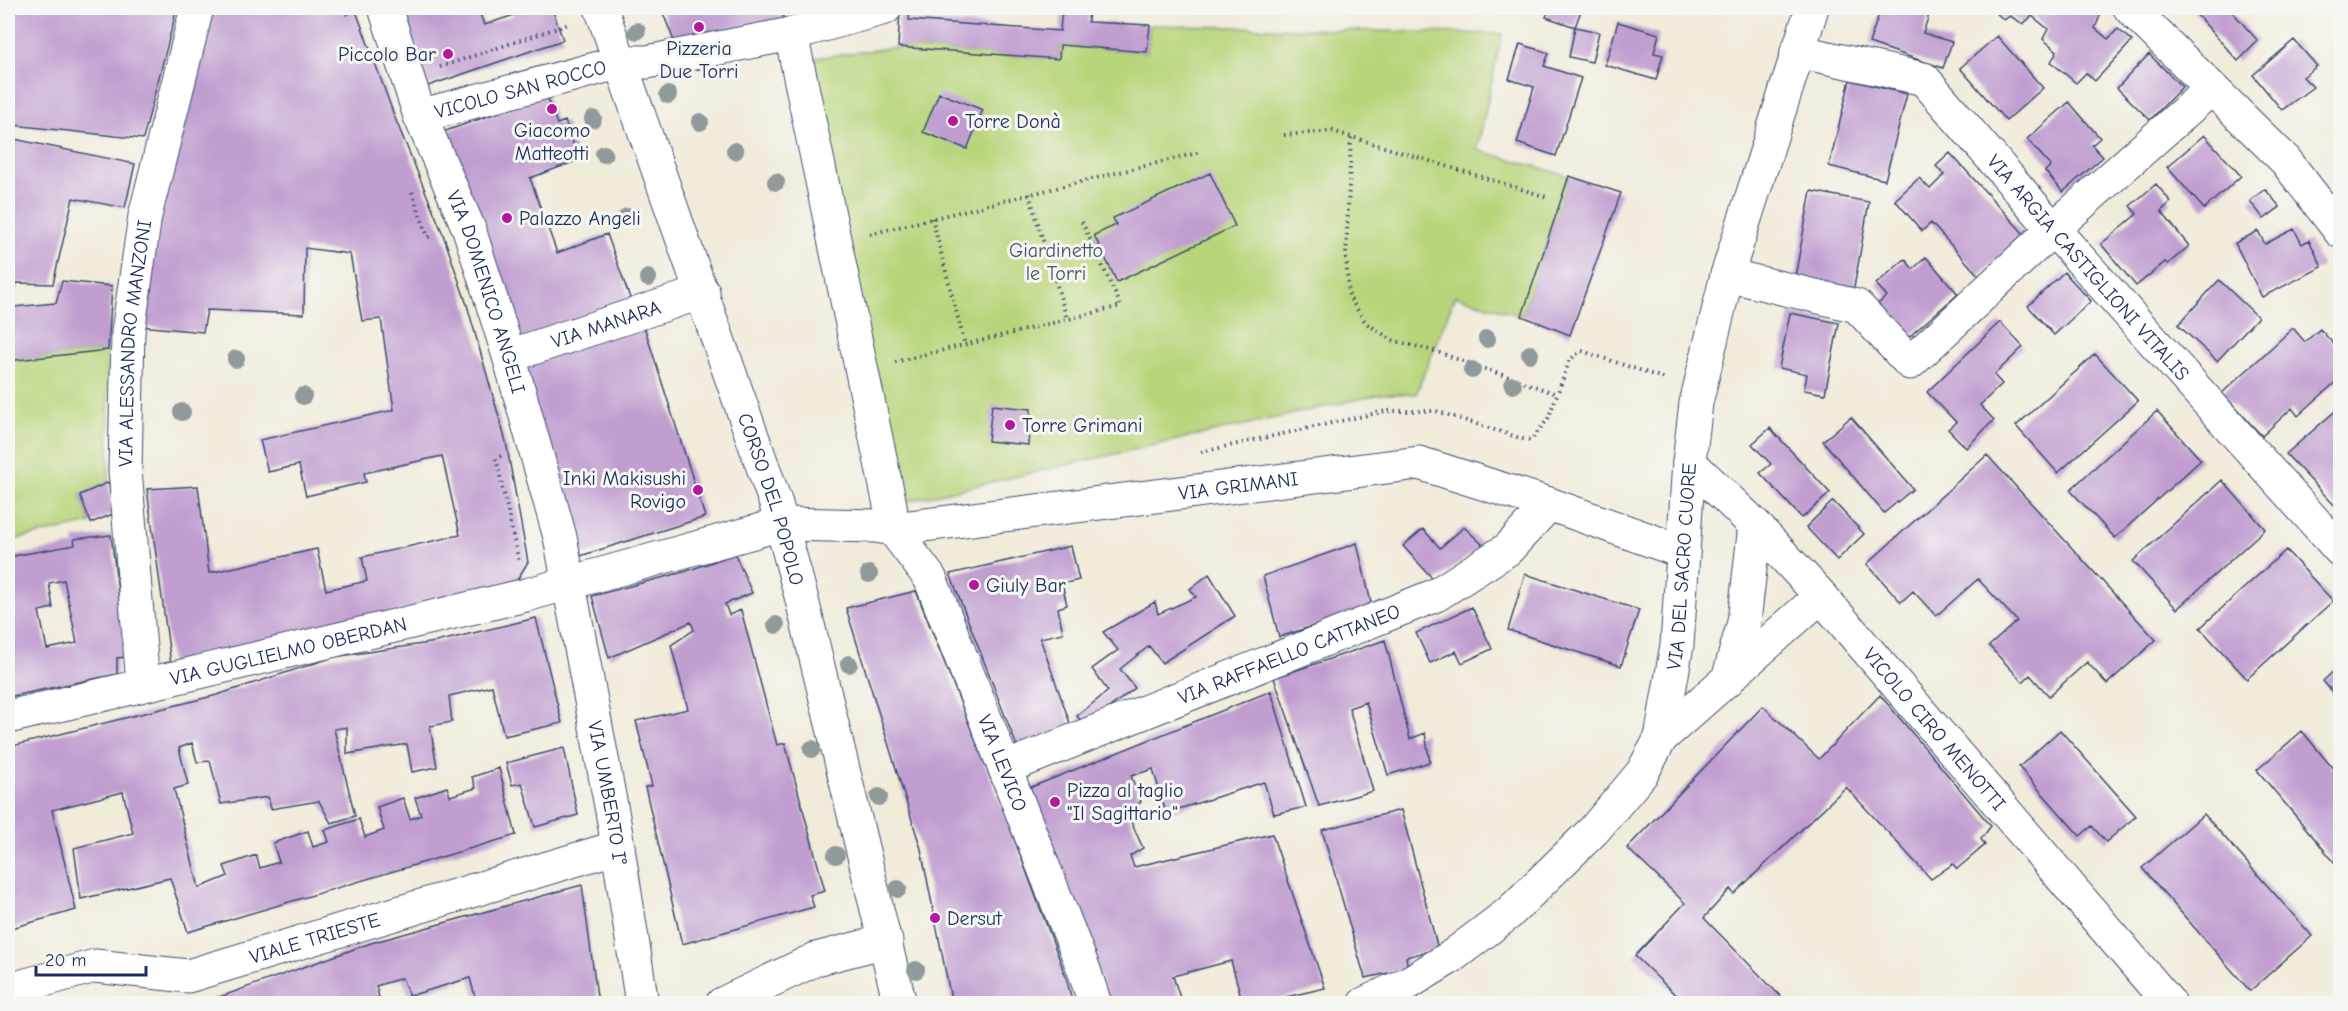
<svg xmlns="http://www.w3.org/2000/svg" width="2348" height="1011" viewBox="0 0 2348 1011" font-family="'Comic Neue',sans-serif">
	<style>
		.green { fill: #b9d57b; stroke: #6a826c; stroke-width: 1.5 }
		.building { fill: #c09ed0; fill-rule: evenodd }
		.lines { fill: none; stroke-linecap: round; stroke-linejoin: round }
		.minor-casing { stroke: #3b4b71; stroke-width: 35 }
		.path { stroke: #3b4b71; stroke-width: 4; stroke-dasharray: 1.5 4.5; stroke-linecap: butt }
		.minor { stroke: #fff; stroke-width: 33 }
		.tree { fill: #919a9a }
		.poi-dot { fill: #b5179e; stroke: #f6f6f2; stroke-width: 2 }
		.labels { text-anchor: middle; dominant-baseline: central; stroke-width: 6; stroke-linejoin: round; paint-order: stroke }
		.poi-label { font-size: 20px; fill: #1b2f5e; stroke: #f6f6f2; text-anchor: start }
		.street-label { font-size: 20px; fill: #1b2f5e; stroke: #f6f6f2 }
		.park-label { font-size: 20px; fill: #425865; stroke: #f6f6f2 }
	</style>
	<rect width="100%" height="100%" fill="#f6f6f2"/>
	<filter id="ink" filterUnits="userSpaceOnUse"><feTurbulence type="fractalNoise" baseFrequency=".0167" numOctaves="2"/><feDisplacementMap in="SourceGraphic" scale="12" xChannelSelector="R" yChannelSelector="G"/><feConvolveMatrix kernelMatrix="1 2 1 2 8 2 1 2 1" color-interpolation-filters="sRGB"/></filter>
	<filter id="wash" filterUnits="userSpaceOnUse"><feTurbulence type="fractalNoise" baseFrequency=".008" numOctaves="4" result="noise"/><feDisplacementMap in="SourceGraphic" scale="24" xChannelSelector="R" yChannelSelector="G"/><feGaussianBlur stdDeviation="1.35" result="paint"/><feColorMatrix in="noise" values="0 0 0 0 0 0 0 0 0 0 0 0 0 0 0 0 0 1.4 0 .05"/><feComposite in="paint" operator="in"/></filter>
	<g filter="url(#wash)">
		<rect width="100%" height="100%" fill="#f1ebda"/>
		<path class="green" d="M1150,25L1502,34L1477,150L1569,176L1522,316L1455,296L1416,394H1381L903,502L807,59L898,47L1059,59L1060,45L1147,52Z
			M108,350L109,482L80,495L91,523L12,540L8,523V361Z"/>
		<g id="blocks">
			<path class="building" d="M8,8H177L143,139L13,125L9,138L135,164L125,208L73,198L53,284L16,283L14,307L56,303L62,281L112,286L108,350L8,361Z
				M206,8H355L395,118L443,234L467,305L506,442L528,562L517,580L172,671L147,489L198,486L209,573L317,549L326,590L367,581L362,557L460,535L442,456L364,473L366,482L306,496L299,465L268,472L260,440L394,410L381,319L362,321L350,254L305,248L304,314L207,310L203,332L140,326L173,155Z
				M397,8H478L484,25L514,15L511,8H552L563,40L425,87Z
				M661,8H781L786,29L676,46Z
				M1050,8H1089L1088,22L1150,25L1147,52L1060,45L1059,59L898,47L900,9L910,10L909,20L1060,31L1062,10L1050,9Z
				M1550,8H1582L1575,27L1546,17Z
				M1881,8H1917L1930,12L1923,33L1952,42L1943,68L1869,43Z
				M1991,8H2091L2100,16L2095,28L2108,39L2118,29L2132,41L2095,81L2086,73L2076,83L2051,62L2057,51L2043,39L2048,29L2032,16L2023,24L2010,16L2004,20Z
				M2191,8H2229L2258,41L2238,61Z
				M1618,22L1659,34L1654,53L1663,55L1656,80L1605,65Z
				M1575,27L1599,32L1592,62L1569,57Z
				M1997,36L2043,88L2006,121L1960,68Z
				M2294,40L2317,66L2303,77L2313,87L2282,110L2253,75Z
				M1520,44L1549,53L1544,66L1581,78L1556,156L1517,143L1534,87L1509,79Z
				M2149,54L2182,87L2150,120L2117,88Z
				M1850,80L1907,94L1885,180L1829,166Z
				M544,88L557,124L565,121L579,160L530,178L557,253L607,234L631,301L516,343L440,133L502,111Z
				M939,93L983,110L967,149L923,132Z
				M2069,102L2100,138L2092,145L2103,157L2063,192L2045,171L2051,166L2027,139Z
				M2204,135L2241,176L2204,209L2167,167Z
				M1950,153L2024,234L1979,276L1931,223L1922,231L1895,200L1919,178L1930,189L1944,175L1936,166Z
				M1210,173L1235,226L1117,282L1094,235L1116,225L1113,218Z
				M1569,176L1621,193L1570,335L1522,316Z
				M2156,184L2171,202L2161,211L2189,246L2168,264L2165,262L2136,286L2101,244L2137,214L2130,206Z
				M2265,189L2280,207L2264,219L2250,201Z
				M1811,191L1869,202L1854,288L1795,277Z
				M2294,229L2302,244L2309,240L2322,267L2262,297L2235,243L2258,231L2265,244Z
				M1926,257L1958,294L1902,343L1872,309L1887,296L1876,284L1905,259L1913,269Z
				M2064,272L2091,301L2054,335L2028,306Z
				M2219,280L2258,317L2217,361L2178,325Z
				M1790,313L1839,323L1825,394L1804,390L1807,374L1779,368Z
				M642,320L705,517L580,556L517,359Z
				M2000,322L2023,347L1994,375L2002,384L1980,405L1994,420L1966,448L1948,429L1956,422L1927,392Z
				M2293,328L2305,342L2320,329L2340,351V378L2298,416L2292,408L2262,436L2222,393Z
				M2095,354L2138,401L2058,473L2016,426Z
				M992,405L1031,409L1028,445L988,441Z
				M2340,407V451L2335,457L2340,463V505L2337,508L2286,454Z
				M2157,411L2201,460L2115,538L2070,490Z
				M1851,417L1913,489L1884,513L1823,441Z
				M1770,428L1830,493L1802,518L1760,473L1771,464L1752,444Z
				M1987,455L2156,640L2107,684L2087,662L2049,696L2030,675L2023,682L1989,646L2017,621L1978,579L1936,616L1913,591L1901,602L1867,564Z
				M2222,480L2265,529L2177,609L2133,561Z
				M109,482L113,514L91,523L80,495Z
				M1833,501L1864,534L1837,560L1806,527Z
				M1464,527L1483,545L1435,581L1403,546L1423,529L1440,548Z
				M111,535L126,657L117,658V674L8,697V649L13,648L8,615V600L13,599L10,580H8V557L75,545L74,539ZM64,580L77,643L47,649L39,611L53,608L49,583Z
				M1357,543L1372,607L1279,637L1263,576Z
				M1071,546L1079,580L1062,584L1067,605L1058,608L1063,633L1040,638L1071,726L1018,749L950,574Z
				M2286,550L2333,601L2247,679L2200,628Z
				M735,554L752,593L725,604L729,615L741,610L777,745L785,743L825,891L810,895L814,907L682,944L645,787L652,786L636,721L688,709L671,645L694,630L691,622L609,658L592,596L687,571Z
				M1209,574L1235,616L1162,663L1149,646L1120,669L1135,688L1085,726L1077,716L1108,691L1092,669L1118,650L1103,632L1155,602L1158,614L1196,597L1190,589Z
				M1525,574L1639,610L1621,666L1508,630Z
				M916,591L1006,817L1066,977L1073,1004H952L921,849L846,608Z
				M1472,607L1492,649L1462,663L1456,651L1430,663L1416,633Z
				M536,618L562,723L504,736L492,686L449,696L452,722L430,726L437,767L412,772L407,744L347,754V727L334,729L355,816L331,823L319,801L271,809L268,797L221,804L210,761L197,762L192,743L179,748L188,785L174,789L199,888L228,876L224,866L256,855L260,868L279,862L273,843L308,831L313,847L329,842L325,830L359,819L365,837L384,830L377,807L403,798L410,819L421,815L415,798L447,787L450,796L476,788L472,777L499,768L516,835L188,932L170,878L81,899L74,848L133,833L123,792L52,810L76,910L8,929V747L217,695L334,657L436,642Z
				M1385,640L1410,739L1425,733L1430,762L1388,775L1366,702L1349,708L1373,791L1319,806L1274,678Z
				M2340,665V701L2323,681Z
				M1271,691L1306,807L1274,814L1264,782L1166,813L1153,769L1131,776L1141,802L1126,811L1143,848L1130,856L1134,867L1272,834L1325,988L1256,1004H1243L1231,961L1173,976L1182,1004H1110L1029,788Z
				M1880,695L1991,826L1981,839L1985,845L1957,869L1953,864L1931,879L1846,787L1734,894L1730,889L1704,918L1788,1004H1685L1635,956L1685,903L1627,848L1763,706L1819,759Z
				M2060,730L2136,816L2106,842L2092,826L2080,836L2019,767Z
				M2302,731L2340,777V869L2257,770Z
				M564,748L578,815L535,827L522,783L512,785L506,763Z
				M1401,810L1438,949L1406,957L1408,969L1365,978L1322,830Z
				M2204,814L2312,936L2250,991L2142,868Z
				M582,885L598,1004H477L470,978L409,996L402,978L376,986L379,997L358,1004H200L371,943Z"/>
		</g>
	</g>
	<g filter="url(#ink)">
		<use href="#blocks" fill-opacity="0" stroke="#3b4b71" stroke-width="1.5"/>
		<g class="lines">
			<g class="minor-casing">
				<g id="minor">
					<path id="s1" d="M385,8L420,116L469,229L509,356L560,537L614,822L642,1004"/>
					<path id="s2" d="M601,8L776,504L801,596L900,1004"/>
					<path d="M2130,8L2285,160L2340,231"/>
					<path d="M791,34L890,505L893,529"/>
					<path id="s3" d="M1797,51L1924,79L2053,229L2340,550"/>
					<path id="s4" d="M420,116L621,62H647L791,34L885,8"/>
					<path d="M1727,275L1857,306L1910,363L2053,229L2212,88"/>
					<path id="s5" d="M509,356L703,292"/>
					<path id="s6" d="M1689,462L1755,525L1821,596L2170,1004"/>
					<path id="s7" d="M893,529L930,578L1084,970L1095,1004"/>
					<path d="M1728,680L1744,622L1755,525"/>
					<path id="s8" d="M143,684L125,470L128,332L145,216L197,8"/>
					<path id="s9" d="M8,717L526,595L782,524L876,526L893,529L1419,463L1549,504L1683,552"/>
					<path d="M1661,738L1821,596"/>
					<path id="s10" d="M1005,768L1436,595L1508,549L1549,504"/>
					<path id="s11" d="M8,990L95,966L188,976L618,847"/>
					<path d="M722,1004L816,959L886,941"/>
					<path id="s12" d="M1364,1004L1410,982L1451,957L1509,913L1594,830L1642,773L1661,738L1677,645L1689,462L1696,403L1727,275L1812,8"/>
				</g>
			</g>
			<path class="path" d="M345,8L348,16
				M440,67L569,24
				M1284,135L1332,131L1547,197
				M1351,138L1346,257L1349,297L1366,323L1392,340L1434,351L1557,394
				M412,192L428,237L433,236
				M1029,194L1067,319
				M932,218L965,345
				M870,234L1201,152
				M895,362L1121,306L1082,222
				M1201,452L1386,411H1436L1523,439L1531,440L1548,419L1569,362L1575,355L1582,351L1666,379
				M501,456L496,458L519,562
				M8,929L9,955"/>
			<use href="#minor" class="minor"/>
		</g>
		<g class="tree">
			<circle cx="637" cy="31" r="9"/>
			<circle cx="668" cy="95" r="9"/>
			<circle cx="593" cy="119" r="9"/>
			<circle cx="700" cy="122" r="9"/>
			<circle cx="735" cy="151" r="9"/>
			<circle cx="604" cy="154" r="9"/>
			<circle cx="776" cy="182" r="9"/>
			<circle cx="627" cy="217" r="9"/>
			<circle cx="648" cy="278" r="9"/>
			<circle cx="1487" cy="339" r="9"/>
			<circle cx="1530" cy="354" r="9"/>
			<circle cx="236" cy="359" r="9"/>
			<circle cx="1472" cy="370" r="9"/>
			<circle cx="1513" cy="385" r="9"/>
			<circle cx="303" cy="396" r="9"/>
			<circle cx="182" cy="412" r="9"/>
			<circle cx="869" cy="574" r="9"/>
			<circle cx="776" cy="625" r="9"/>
			<circle cx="849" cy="664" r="9"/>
			<circle cx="812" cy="749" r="9"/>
			<circle cx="879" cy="797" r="9"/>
			<circle cx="836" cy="855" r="9"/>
			<circle cx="898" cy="889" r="9"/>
			<circle cx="916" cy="970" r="9"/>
		</g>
	</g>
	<g class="poi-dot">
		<circle cx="699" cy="27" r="6"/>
		<circle cx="448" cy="54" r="6"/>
		<circle cx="552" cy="109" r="6"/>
		<circle cx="953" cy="121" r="6"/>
		<circle cx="507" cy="218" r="6"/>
		<circle cx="1010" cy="425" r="6"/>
		<circle cx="698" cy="490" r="6"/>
		<circle cx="974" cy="585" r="6"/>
		<circle cx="1055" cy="802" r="6"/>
		<circle cx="935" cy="918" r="6"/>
	</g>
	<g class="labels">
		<g class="poi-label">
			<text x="699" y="48" text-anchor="middle">Pizzeria<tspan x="699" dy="23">Due Torri</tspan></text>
			<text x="436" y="54" text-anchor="end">Piccolo Bar</text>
			<text x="965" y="121">Torre Donà</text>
			<text x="552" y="130" text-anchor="middle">Giacomo<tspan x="552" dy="23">Matteotti</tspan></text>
			<text x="519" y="218">Palazzo Angeli</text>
			<text x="1022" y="425">Torre Grimani</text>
			<text x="686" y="478" text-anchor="end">Inki Makisushi<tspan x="686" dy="23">Rovigo</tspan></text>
			<text x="986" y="585">Giuly Bar</text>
			<text x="1067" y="790">Pizza al taglio<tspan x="1067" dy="23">"Il Sagittario"</tspan></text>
			<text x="947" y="918">Dersut</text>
		</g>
		<g class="street-label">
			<text stroke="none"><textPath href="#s4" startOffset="104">VICOLO SAN ROCCO</textPath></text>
			<text stroke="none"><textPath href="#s3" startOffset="380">VIA ARGIA CASTIGLIONI VITALIS</textPath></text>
			<text stroke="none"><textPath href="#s1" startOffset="302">VIA DOMENICO ANGELI</textPath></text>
			<text stroke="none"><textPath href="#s5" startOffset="102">VIA MANARA</textPath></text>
			<text stroke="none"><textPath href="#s8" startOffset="342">VIA ALESSANDRO MANZONI</textPath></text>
			<text stroke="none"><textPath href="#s9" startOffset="1257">VIA GRIMANI</textPath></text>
			<text stroke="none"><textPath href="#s2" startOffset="520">CORSO DEL POPOLO</textPath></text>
			<text stroke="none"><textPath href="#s12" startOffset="578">VIA DEL SACRO CUORE</textPath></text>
			<text stroke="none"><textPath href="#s9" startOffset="288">VIA GUGLIELMO OBERDAN</textPath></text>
			<text stroke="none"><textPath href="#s10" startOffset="306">VIA RAFFAELLO CATTANEO</textPath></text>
			<text stroke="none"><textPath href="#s6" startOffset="363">VICOLO CIRO MENOTTI</textPath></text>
			<text stroke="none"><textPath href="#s7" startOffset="260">VIA LEVICO</textPath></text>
			<text stroke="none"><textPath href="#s1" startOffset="818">VIA UMBERTO I°</textPath></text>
			<text stroke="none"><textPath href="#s11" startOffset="316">VIALE TRIESTE</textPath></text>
		</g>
		<g class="park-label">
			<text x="1056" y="250">Giardinetto<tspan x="1056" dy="23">le Torri</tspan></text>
		</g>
	</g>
	<rect width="2348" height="1011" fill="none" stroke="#f6f6f2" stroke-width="30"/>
	<path d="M36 966v9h110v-9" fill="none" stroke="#1b2f5e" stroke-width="3"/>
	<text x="45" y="966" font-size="18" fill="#1b2f5e" stroke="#f6f6f2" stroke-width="4.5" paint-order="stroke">20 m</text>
</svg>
